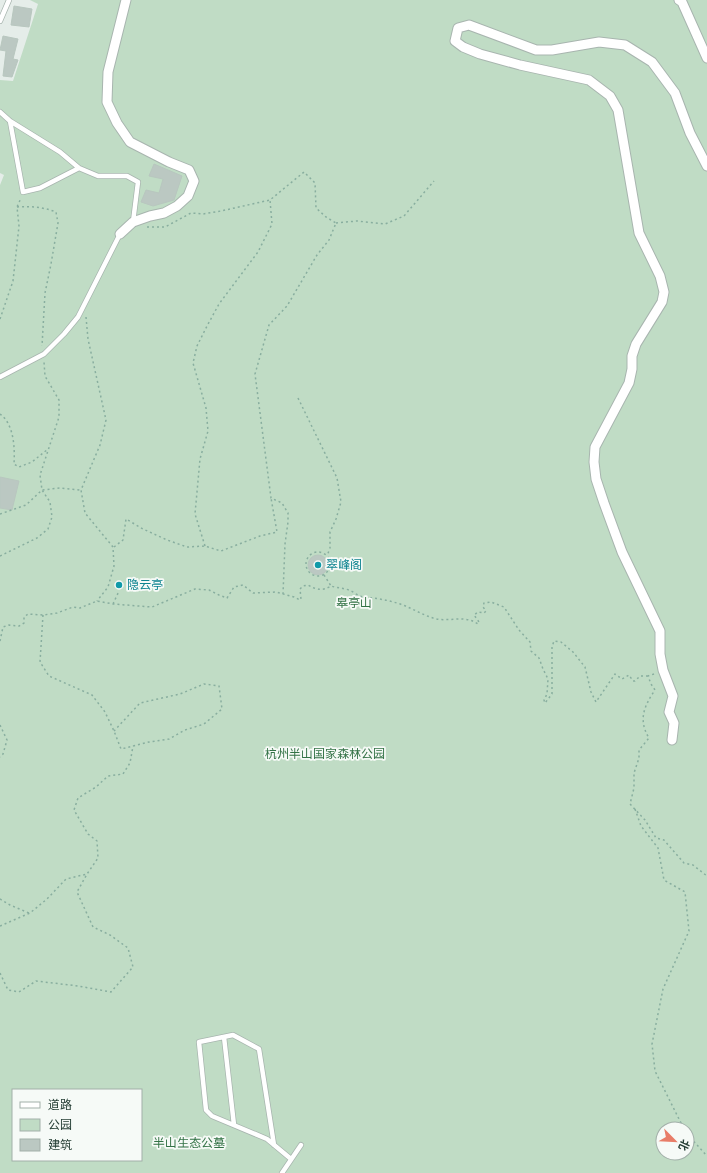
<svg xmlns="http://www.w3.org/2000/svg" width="707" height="1173" viewBox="0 0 707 1173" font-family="Helvetica,'Noto Sans SC',sans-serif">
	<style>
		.green { fill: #c0dcc5; fill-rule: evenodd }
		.building { fill: #bbc8c2; stroke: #b8c7bf }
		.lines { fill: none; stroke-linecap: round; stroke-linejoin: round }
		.service-casing { stroke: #a8b5af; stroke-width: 6 }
		.minor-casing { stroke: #a8b5af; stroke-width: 11 }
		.path { stroke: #88ae9f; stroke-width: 1.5; stroke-dasharray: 2 3; stroke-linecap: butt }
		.service { stroke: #fff; stroke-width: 4.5 }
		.minor { stroke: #fff; stroke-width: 9 }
		.culture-dot { fill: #0f9aa8; stroke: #f6faf7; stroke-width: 1.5 }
		.labels { text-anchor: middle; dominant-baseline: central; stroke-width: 3.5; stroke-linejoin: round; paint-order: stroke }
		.culture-label { font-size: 12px; fill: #0d838f; stroke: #f6faf7; text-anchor: start }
		.park-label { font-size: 12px; fill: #327245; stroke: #f6faf7 }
	</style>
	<rect width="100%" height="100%" fill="#e5ede9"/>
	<path class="green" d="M30,0H707V1173H0V185L4,175L0,173V80L13,81L38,4ZM13,1090H141V1160H13ZM663,1129H687V1153H663Z"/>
	<path class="building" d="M14,6L32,9L29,27L11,25Z
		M3,36L18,39L13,59L18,60L12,77L3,76L6,51L0,50Z
		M154,164L182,176L174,200L153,206L141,202L146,190L159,193L163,179L149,176Z
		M0,477L19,481L12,510L0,508Z
		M308 565a10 10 0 1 1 20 0a10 10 0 1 1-20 0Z"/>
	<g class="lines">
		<g class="service-casing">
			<path id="service" d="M0,21L9,0
				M0,112L10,121L60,152L79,168L98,176H127L138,182L133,222
				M10,121L23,192L40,188L79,168
				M0,377L44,354L64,334L78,317L120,234
				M224,1037L234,1125
				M274,1145L259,1049L233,1035L199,1042L206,1110L212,1116L267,1139L291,1159
				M282,1173L301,1145"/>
		</g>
		<g class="minor-casing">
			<path id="minor" d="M679,0L682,2L707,58
				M120,234L133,222L150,216L164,213L177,206L188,196L194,181L189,170L169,162L130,142L117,123L107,102L108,72L126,0
				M672,740L674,723L669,712L673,696L663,670L660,654V631L622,552L604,503L596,479L594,462L595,447L629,383L632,369V356L636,344L662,302L664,292L660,276L639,233L618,110L610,96L589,80L520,65L480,54L463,47L455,41L458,28L469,25L536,50H552L599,42L625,45L652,62L675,93L690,133L707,166"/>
		</g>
		<path class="path" d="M17,207C31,206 43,207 56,212L58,223L51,264L45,293L42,346
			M336,223L357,221L385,224L404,216L434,181
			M147,227H165L191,213L203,214L221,211L270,200L304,172L315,183L316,208L326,217L336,223L329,240L317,255L287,306L269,325L255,374L271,498L282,503L288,513V522L285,544L283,594
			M86,317L88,339L106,420L100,445L81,490L85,513L113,547L114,566L108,587L97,601
			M0,319L13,281L19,226L17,207L21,198
			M298,398L337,478L341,502L336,519L330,532V548L327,556
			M0,414C14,424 15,448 14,464L19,467L32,462L48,449
			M0,514L26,505L42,490L60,488L80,490
			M205,546L195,514L200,459L208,431L206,408L193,363L197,346L207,326L219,304L258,252L272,224L270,200
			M114,547L123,540L126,519L143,529L167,540L187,547L205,546L221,551L260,536L277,532L271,498
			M306 564a12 12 0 1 1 24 0a12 12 0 1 1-24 0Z
			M0,556L37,538L48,529L52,517L50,502L42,490L40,475L59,417V400L45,376L44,362
			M324,575L331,586
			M113,604L119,591
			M43,615L40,662L49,676L92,695L105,712L114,731L121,749L149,742L169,739L185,730L204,724L222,709L219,686L204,684L180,694L140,703L114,731
			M0,641L3,627L9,625L19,626L24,623V617L28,614L43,615L57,613L73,607L80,608L97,601L113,604L152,607L195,589L209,590L219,595L227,598L234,587L243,585L253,593L276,592L294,597L300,600L301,599L300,589L303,586L308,585C316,590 323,591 331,586C337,588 343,588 349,590C354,592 358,596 363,597C373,598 383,599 393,602C407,605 420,614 433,618C448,623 464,614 478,624L479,622L474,615L478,612L484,613L486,611L483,607L484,603L491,602L504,607L519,630L530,642L531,651L539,658L543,669L548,679L547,694L544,700L545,703L552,694V647L554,641L561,642L573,652L585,667L591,692L596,702L615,674L622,679L629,675L633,681H635L640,676H648
			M654,674L648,676L651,684L655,690C644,706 638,720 649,738L639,750V758L634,773V788L630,804L645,820L656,838L664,840L684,863L693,865L707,876
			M0,725L7,740L3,754L0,757
			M635,809L641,826L658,848L664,880L685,892L689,931L663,989L652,1044L655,1071L684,1129
			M0,899L10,905L29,913
			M0,926L30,913L47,899L66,879L87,874
			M0,973L8,990L19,992L36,981L78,986L111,992L133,967L128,948L110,935L93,927L77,892L87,874L98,858L97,841L88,834L74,810L78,798L96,787L108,776L123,774L130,763L133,746
			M687,1134L707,1156"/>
		<use href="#service" class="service"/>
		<use href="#minor" class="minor"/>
	</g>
	<g class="culture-dot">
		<circle cx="318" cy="565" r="4"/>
		<circle cx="119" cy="585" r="4"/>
	</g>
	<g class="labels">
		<g class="culture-label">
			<text x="326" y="565">翠峰阁</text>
			<text x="127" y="585">隐云亭</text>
		</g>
		<g class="park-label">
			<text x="354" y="603">皋亭山</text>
			<text x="325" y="754">杭州半山国家森林公园</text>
			<text x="189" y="1143">半山生态公墓</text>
		</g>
	</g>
	<rect x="12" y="1089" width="130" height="72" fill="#f6faf7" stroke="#a2afa9"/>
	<rect x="20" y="1102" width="20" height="6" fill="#ffffff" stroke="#a2afa9"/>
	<text x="48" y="1109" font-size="12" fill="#253e35">道路</text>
	<rect x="20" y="1119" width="20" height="12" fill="#c0dcc5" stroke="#a2afa9"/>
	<text x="48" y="1129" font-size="12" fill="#253e35">公园</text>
	<rect x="20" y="1139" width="20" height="12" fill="#bbc8c2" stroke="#a2afa9"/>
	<text x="48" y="1149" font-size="12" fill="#253e35">建筑</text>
	<g transform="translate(675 1141) rotate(114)"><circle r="19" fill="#f6faf7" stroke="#a2afa9"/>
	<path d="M0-3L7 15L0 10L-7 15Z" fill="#e87d68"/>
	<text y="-6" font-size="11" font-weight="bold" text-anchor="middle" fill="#253e35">北</text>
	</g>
</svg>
